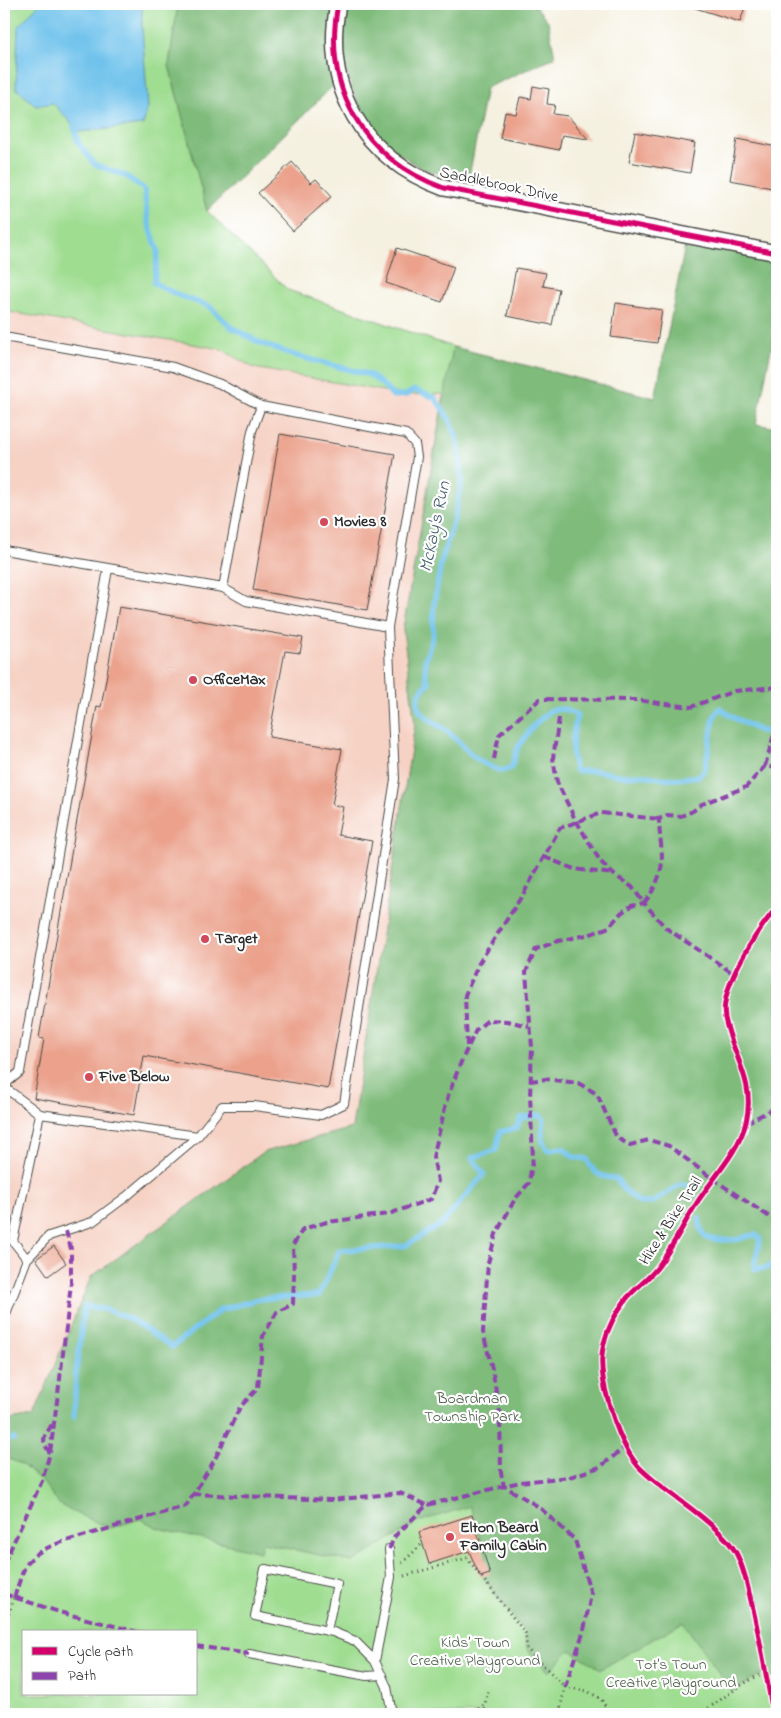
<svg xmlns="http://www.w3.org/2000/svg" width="781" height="1718" viewBox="0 0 781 1718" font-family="'Indie Flower',sans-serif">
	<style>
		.built { fill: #f6d2c4 }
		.green { fill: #9fdd91; stroke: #65845e; fill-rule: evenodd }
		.forest { fill: #7fbc7b; stroke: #557453 }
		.water { fill: #70c2ec; stroke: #4e768c }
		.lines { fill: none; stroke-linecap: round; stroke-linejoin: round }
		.stream { stroke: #70c2ec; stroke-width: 5.5 }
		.building { fill: #eba18b }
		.lane-casing { stroke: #494946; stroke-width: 10 }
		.street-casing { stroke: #494946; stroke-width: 18 }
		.path { stroke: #494946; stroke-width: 3; stroke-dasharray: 1 4; stroke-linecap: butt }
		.lane { stroke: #fff; stroke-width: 8 }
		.street { stroke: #fff; stroke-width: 15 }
		.quiet { stroke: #8e44ad; stroke-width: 4; stroke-dasharray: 8 4; stroke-linecap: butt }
		.cycleway-casing { stroke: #fff; stroke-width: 8 }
		.cycleway { stroke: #d6006c; stroke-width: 5 }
		.poi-dot { fill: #d1495b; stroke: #fff; stroke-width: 2 }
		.labels { text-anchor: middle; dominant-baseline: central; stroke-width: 4.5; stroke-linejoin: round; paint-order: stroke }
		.street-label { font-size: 16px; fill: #2b2b2b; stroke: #fff }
		.poi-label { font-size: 16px; font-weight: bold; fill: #2b2b2b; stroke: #fff; text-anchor: start }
		.park-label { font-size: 16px; fill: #4e604a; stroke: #fff }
		.water-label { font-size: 18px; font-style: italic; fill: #43606f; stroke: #fff }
	</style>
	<rect width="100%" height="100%" fill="#fff"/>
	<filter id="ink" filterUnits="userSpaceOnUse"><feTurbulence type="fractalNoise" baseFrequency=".02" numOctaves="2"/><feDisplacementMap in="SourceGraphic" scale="10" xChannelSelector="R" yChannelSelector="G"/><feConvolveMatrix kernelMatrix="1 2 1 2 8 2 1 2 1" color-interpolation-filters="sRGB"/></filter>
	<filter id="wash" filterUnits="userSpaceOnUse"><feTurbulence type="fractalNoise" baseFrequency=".0096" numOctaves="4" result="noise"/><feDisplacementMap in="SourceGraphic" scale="20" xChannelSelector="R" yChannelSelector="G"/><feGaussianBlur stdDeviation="1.12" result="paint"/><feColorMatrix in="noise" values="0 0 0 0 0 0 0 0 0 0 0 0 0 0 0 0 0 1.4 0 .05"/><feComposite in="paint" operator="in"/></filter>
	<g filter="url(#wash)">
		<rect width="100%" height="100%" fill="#f5f1e1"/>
		<path class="built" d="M4,272L406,395L444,394L403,629L415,724L352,1128L264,1152L91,1277L34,1416L4,1421Z"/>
		<path class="green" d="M4,4H178L169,65L207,211L288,290L453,347L756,424L777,428V1714H4V1421L34,1416L91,1277L264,1152L352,1128L415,724L403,629L444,394L406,395L254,368L221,349L4,311ZM24,1632H196V1694H24Z"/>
		<path class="forest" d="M178,4H338L339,80L207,211L169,65Z
			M348,4H534L548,21L555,57L486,88L468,182L421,168L385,144L358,104L345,68L343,25Z
			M687,236L777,253V320L756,424L777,428V1678L766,1671L732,1692L683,1622L601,1669L570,1650L549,1672L527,1649L525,1633L482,1576L486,1554L470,1506L418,1522L353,1562L262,1543L260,1552L158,1528L141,1519L110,1528L71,1511L59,1504L42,1481L21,1464L4,1457V1421L34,1416L91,1277L264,1152L352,1128L415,724L403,629L453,347L655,398Z"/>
		<path class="water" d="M39,4H142V27L148,107L143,125L79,132L53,103L36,106L16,88L18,27Z"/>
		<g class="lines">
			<path class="stream" d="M77,121L74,126L78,142L94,164L126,176L144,189L148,221L158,251L154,283L180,296L209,306L231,327L260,343L297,356L370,375L384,386L393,396L406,395L415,390L435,398L450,420L458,441L462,480L455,515L441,563L434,604L433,636L425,660L426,678L429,683C422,688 414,699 419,709C424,719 440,725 449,733C457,739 463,747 471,754C480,762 490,767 501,771L511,768L518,747L533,726L551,710L563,709L577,715C573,734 569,752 576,771H598L623,776L641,775L659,778L677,779L699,776L705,769L714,717L720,708L731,716L760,731L777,732
				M699,1218L701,1229L706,1238C715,1240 731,1241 740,1239C745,1237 749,1235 756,1235L760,1239L754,1266L755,1269L766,1268L777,1262
				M74,1416L76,1373L84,1306L108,1310L132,1320L172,1347L220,1310L259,1299L319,1295L340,1250L405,1246L443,1223L484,1174L472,1158L496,1150L500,1132L516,1128L521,1118L540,1115L544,1120C542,1130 540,1142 548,1150L563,1148L574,1157L587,1159C595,1176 600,1176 617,1179L623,1189L640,1203L653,1202L680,1185C688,1184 690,1188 694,1194
				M4,1439H14"/>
		</g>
		<g id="blocks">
			<path class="building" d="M693,4H746L740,22L692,7Z
				M533,86L549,89L547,104L555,105L553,114L568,116L588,139L562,135L559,150L500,138L505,112L516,114L520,97L531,99Z
				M635,132L695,143L690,173L629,162Z
				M737,139L777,147V189L730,180Z
				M292,162L311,183L316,179L332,196L293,231L258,193Z
				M397,248L454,267L442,302L386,283Z
				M516,268L546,273L543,286L559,289L552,325L507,316Z
				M616,303L662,310L657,343L611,337Z
				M280,434L395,454L367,610L253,590Z
				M119,607L303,638L300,653L285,651L269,737L342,749L332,805L343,807L338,835L372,841L328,1089L144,1056L134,1115L34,1098L44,1039L39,1038L97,706L101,707Z
				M54,1246L66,1263L48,1276L36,1259Z
				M472,1515L490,1574L480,1577L469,1551L429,1564L419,1532Z"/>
		</g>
	</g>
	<g filter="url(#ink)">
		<use href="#blocks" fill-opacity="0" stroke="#494946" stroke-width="1"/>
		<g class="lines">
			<g class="lane-casing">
				<path id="lane" d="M4,337L173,367L220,384L261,406L406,434L415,444L417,457L388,627L395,779L344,1104L321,1115L254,1106H222L198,1136L127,1196L92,1222L49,1236L27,1259
					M4,550L223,588L252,431L261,406
					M223,588L246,601L388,627
					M4,1085L20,1072L108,569
					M4,1087L40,1114L13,1241L27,1259L4,1319
					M40,1114L198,1136
					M327,1631L337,1584L265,1569L255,1616L333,1632L355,1641L375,1661L387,1687L392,1714
					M249,1654L367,1676L382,1675
					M375,1661L391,1577L389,1549"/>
			</g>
			<g class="street-casing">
				<path id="street" d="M338,4C322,88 363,159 444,188L777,253"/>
			</g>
			<path class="path" d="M402,1563L423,1543
				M404,1576L467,1558L525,1633L527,1649L565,1687L559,1714
				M4,1628L14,1598
				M565,1687L587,1691L601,1699L610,1714
				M470,1714L485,1704L488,1691
				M484,1714L485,1704
				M700,1714L740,1686L766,1671"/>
			<use href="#lane" class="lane"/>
			<use href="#street" class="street"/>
			<path class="quiet" d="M559,718L553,758L557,782L574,817L600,861L613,874L632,887L644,903C654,891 662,874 662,859C662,846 659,833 659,819L667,815L681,816L693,811L702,804L746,787L765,766L777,768
				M494,759L499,735L540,699L636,700L691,707L734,691L777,687
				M765,766L777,724
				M544,857L574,869L613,874
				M467,1046L465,995L479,963L525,891L560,828L601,813L659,819
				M530,1081L546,1079L578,1083L597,1094L617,1138L630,1145L649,1140L669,1146L713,1179L777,1222
				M746,1123L777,1107
				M50,1453C37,1435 49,1435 53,1421
				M193,1494L331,1500L400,1493L427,1505
				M389,1549L395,1536L427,1505L520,1482L570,1477L600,1467L625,1447
				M4,1563L42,1481L50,1453L60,1379L71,1284V1249L66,1231
				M4,1594L59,1612L138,1632
				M14,1598C25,1565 24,1556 59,1543L186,1506L214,1461L240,1407L258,1388L263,1336L277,1312L293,1304L294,1275L293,1245L303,1229L327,1222L389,1214L431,1199L438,1181L433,1157L448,1096L461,1062L476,1030L488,1020L507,1021L529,1026
				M196,1646L249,1654
				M565,1687L584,1630L591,1594L575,1540L539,1507L504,1486L501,1473L500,1413L492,1369L483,1332L488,1263L496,1234L515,1199L529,1183L533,1157L530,1096L532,1047L526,972L536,949L558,941L591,934L609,927L621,913L631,906L644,903L666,928L734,974"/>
			<g class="cycleway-casing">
				<path id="cycleway" d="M338,4C322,88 363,159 444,188L777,253
					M773,1714C767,1679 761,1644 753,1609C748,1590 745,1569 735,1551C727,1538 715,1528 703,1518C682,1500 657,1486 638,1466C623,1448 615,1425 609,1403C603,1384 599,1362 604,1343C608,1327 617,1311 627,1298C637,1287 648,1279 657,1268C673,1247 684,1223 698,1201C714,1177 740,1149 746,1122C756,1081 732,1055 725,1018C719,987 757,931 777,907"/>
			</g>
			<use href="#cycleway" class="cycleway"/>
		</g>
	</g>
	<g class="poi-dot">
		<circle cx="324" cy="522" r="5"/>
		<circle cx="193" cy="680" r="5"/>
		<circle cx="205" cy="939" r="5"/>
		<circle cx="89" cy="1077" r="5"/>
		<circle cx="450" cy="1537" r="5"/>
	</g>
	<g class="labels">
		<g class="street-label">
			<text transform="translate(499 185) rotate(12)">Saddlebrook Drive</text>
			<text transform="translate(671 1221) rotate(-57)">Hike &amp; Bike Trail</text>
		</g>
		<g class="poi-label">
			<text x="334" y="522">Movies 8</text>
			<text x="203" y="680">OfficeMax</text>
			<text x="215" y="939">Target</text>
			<text x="99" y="1077">Five Below</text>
			<text x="460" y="1528">Elton Beard<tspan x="460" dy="18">Family Cabin</tspan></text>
		</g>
		<g class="park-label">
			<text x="472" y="1399">Boardman<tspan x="472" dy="18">Township Park</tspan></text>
			<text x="475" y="1643">Kids’ Town<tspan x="475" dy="18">Creative Playground</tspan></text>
			<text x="671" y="1665">Tot’s Town<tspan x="671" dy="18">Creative Playground</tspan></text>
		</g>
		<g class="water-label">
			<text transform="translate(436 527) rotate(-78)">McKay's Run</text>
		</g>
	</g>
	<rect width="781" height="1718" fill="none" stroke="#fff" stroke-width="20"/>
	<rect x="22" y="1630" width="175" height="65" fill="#ffffff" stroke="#aaaaaa"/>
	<rect x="32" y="1647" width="25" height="8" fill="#d6006c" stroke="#aaaaaa"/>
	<text x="68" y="1656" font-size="15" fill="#2b2b2b">Cycle path</text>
	<rect x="32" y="1672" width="25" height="8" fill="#8e44ad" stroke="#aaaaaa"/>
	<text x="68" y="1680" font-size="15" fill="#2b2b2b">Path</text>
</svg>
